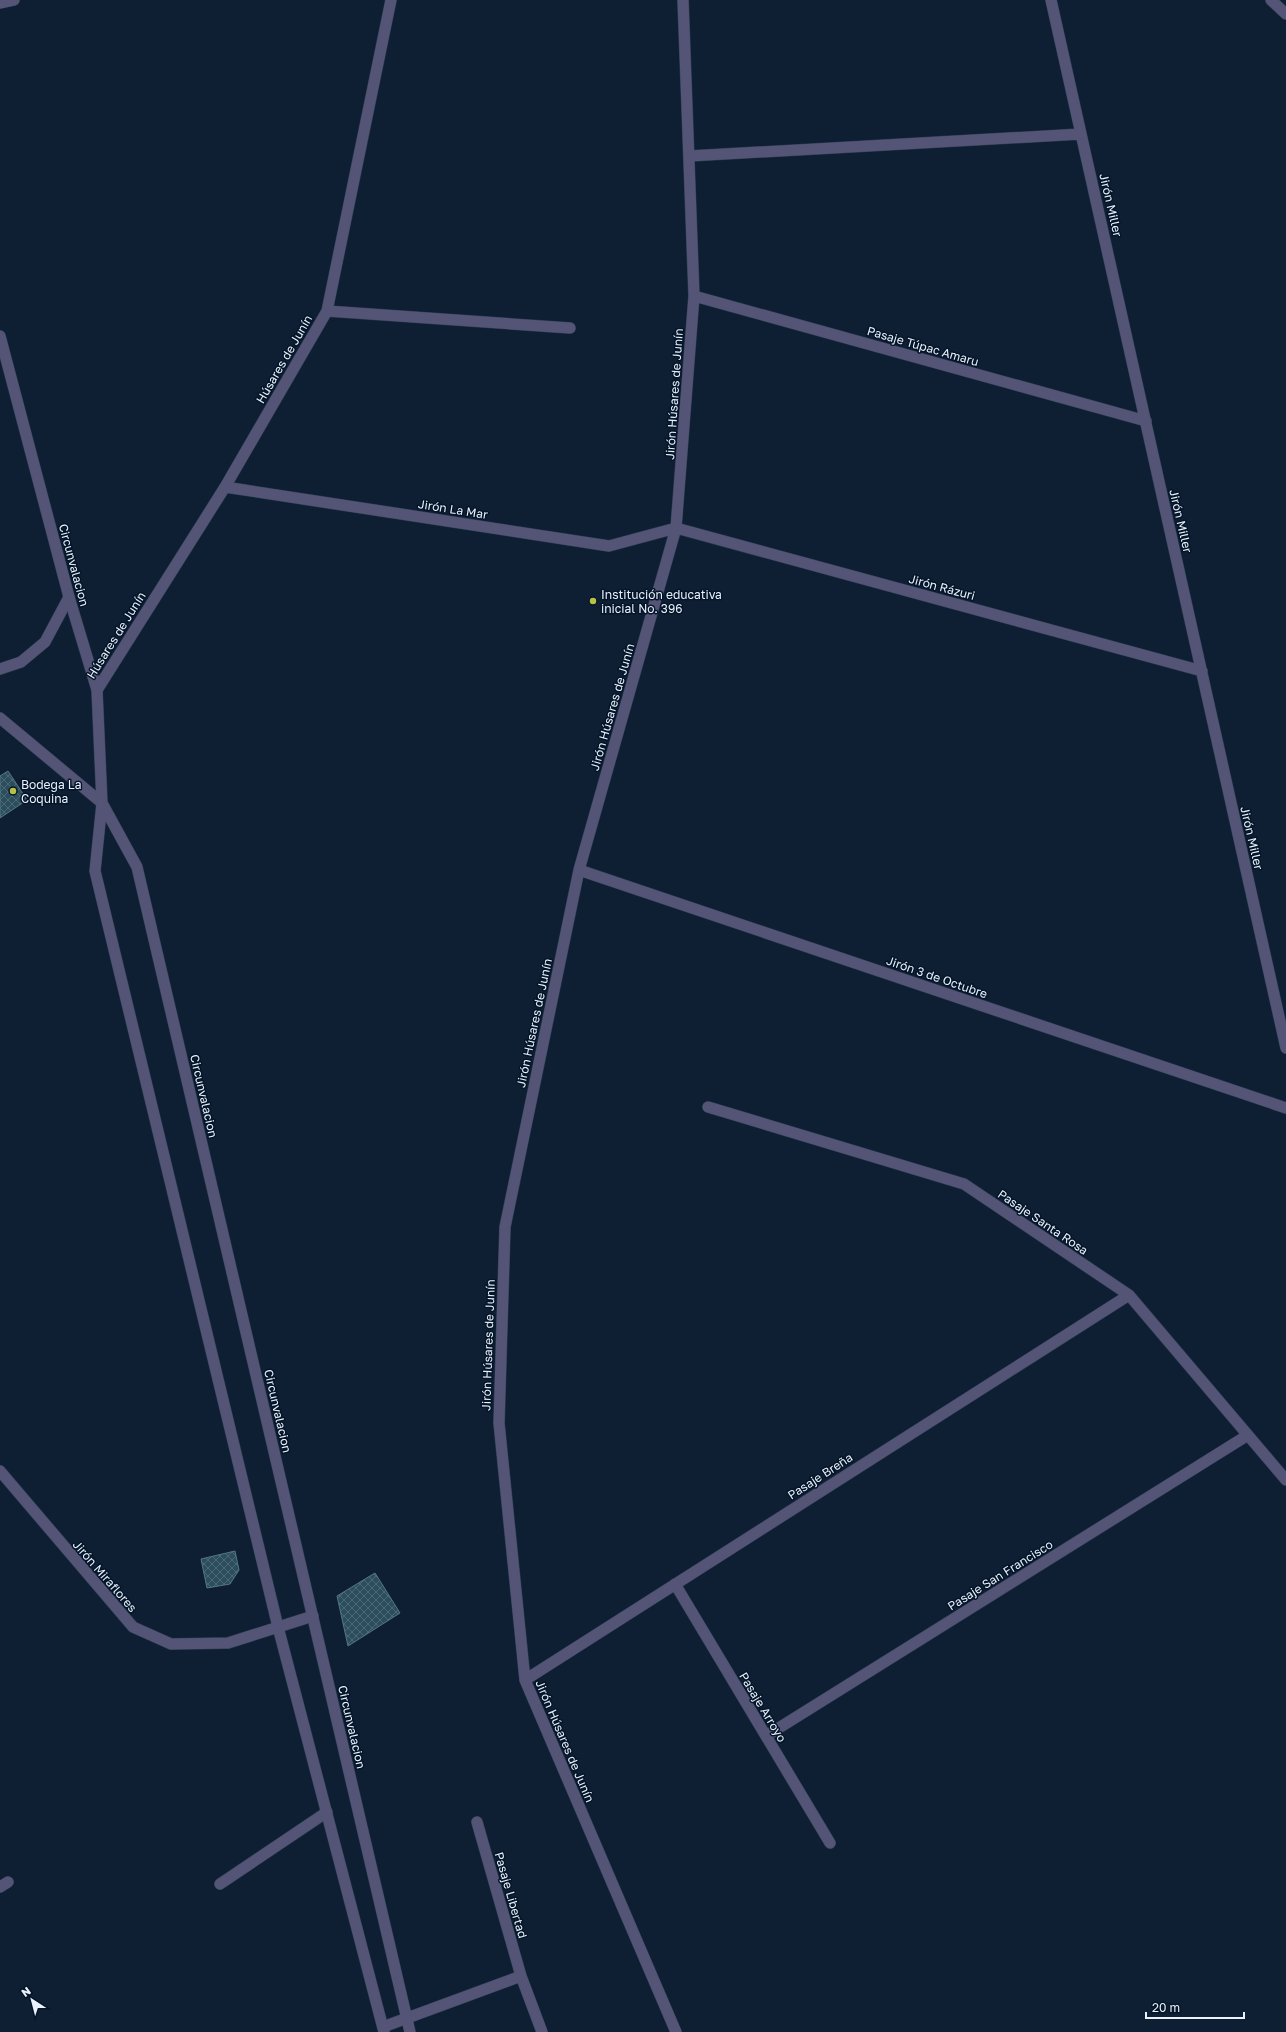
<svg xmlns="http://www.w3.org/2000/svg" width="1286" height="2032" viewBox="0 0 1286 2032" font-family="'Golos Text',sans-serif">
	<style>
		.building { fill: url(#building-cross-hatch); stroke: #537786 }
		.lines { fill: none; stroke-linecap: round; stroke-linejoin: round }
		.service-casing { stroke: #2d3c50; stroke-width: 12 }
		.minor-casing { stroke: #2d3c50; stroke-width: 12 }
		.tertiary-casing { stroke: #2d3c50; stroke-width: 12 }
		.service { stroke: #545477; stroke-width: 11 }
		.minor { stroke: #545477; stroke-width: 11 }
		.tertiary { stroke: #545477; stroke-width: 11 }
		.poi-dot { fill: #b8c146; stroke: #051529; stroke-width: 1.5 }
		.labels { text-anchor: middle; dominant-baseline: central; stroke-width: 3; stroke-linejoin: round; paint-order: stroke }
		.street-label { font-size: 12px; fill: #e8f1fc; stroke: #051529 }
		.poi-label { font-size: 12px; fill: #e8f1fc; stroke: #051529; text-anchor: start }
	</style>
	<defs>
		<pattern id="building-cross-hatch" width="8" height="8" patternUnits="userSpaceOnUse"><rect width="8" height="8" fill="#2c4e5c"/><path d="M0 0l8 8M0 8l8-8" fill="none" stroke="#4b6874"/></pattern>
	</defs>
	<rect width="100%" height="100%" fill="#0e1f34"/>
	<path class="building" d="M8,771L27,800L0,818V776Z
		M235,1551L239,1570L230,1584L207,1588L201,1559Z
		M375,1573L400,1613L348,1646L337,1596Z"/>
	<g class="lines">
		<g class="service-casing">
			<path id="service" d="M477,1822L521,1976L542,2032
				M220,1884L327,1812
				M0,1887L8,1882
				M383,2027L521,1976"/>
		</g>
		<g class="minor-casing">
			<path id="minor" d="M1051,0L1286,1048
				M1271,0L1286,14
				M0,3L14,0
				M689,156L1081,134
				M694,296L1146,421
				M327,311L570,328
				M225,487L609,546L676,528L1202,671
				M0,669L21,662L45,642L69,597
				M97,690L225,487L327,311L391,0
				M0,718L102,803
				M579,870L1286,1108
				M708,1107L964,1184L1129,1295L1286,1480
				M0,1471L133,1627L171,1644L228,1643L313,1616
				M675,1584L830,1843
				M525,1680L1129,1295
				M766,1736L1248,1435
				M676,2032L525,1680L499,1423L505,1227L579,870L676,528L694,296L683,0"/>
		</g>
		<g class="tertiary-casing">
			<path id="tertiary" d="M0,336L69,597L97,690L102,803L95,871L278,1627L384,2032
				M102,803L137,867L410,2032"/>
		</g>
		<use href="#service" class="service"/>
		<use href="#minor" class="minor"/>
		<use href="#tertiary" class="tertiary"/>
	</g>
	<g class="poi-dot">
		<circle cx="593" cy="601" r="4"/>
		<circle cx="13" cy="791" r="4"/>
	</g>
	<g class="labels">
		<g class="street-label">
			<text transform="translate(1111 205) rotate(77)">Jirón Miller</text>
			<text transform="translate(923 346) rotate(16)">Pasaje Túpac Amaru</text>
			<text transform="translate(284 359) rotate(-60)">Húsares de Junín</text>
			<text transform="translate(674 394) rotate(-86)">Jirón Húsares de Junín</text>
			<text transform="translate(453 509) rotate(9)">Jirón La Mar</text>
			<text transform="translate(1181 521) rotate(77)">Jirón Miller</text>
			<text transform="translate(74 565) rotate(75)">Circunvalacion</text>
			<text transform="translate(942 587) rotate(15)">Jirón Rázuri</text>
			<text transform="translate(116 635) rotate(-58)">Húsares de Junín</text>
			<text transform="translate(612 707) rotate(-74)">Jirón Húsares de Junín</text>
			<text transform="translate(1252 838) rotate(77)">Jirón Miller</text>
			<text transform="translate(937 977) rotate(19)">Jirón 3 de Octubre</text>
			<text transform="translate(534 1023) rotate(-78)">Jirón Húsares de Junín</text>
			<text transform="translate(204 1096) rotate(77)">Circunvalacion</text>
			<text transform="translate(1043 1222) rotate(34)">Pasaje Santa Rosa</text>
			<text transform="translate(488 1345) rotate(-88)">Jirón Húsares de Junín</text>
			<text transform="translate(278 1411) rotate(77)">Circunvalacion</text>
			<text transform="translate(820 1476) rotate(-33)">Pasaje Breña</text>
			<text transform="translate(1000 1575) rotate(-32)">Pasaje San Francisco</text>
			<text transform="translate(105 1576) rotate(49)">Jirón Miraflores</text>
			<text transform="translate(763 1707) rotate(59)">Pasaje Arroyo</text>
			<text transform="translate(352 1727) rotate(77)">Circunvalacion</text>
			<text transform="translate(565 1741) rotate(67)">Jirón Húsares de Junín</text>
			<text transform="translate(511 1895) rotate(74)">Pasaje Libertad</text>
		</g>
		<g class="poi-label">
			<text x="601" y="594">Institución educativa<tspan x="601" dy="14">inicial No. 396</tspan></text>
			<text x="21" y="784">Bodega La<tspan x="21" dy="14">Coquina</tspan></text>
		</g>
	</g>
	<g transform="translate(32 2000) rotate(324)" stroke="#051529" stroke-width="3" paint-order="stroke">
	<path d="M0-3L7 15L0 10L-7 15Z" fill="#e8f1fc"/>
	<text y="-6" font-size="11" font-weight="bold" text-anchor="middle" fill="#e8f1fc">N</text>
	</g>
	<path d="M1146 2012v6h98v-6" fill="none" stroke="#e8f1fc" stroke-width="2"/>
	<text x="1152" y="2012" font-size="12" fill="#e8f1fc" stroke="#051529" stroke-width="3" paint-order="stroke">20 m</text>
</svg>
